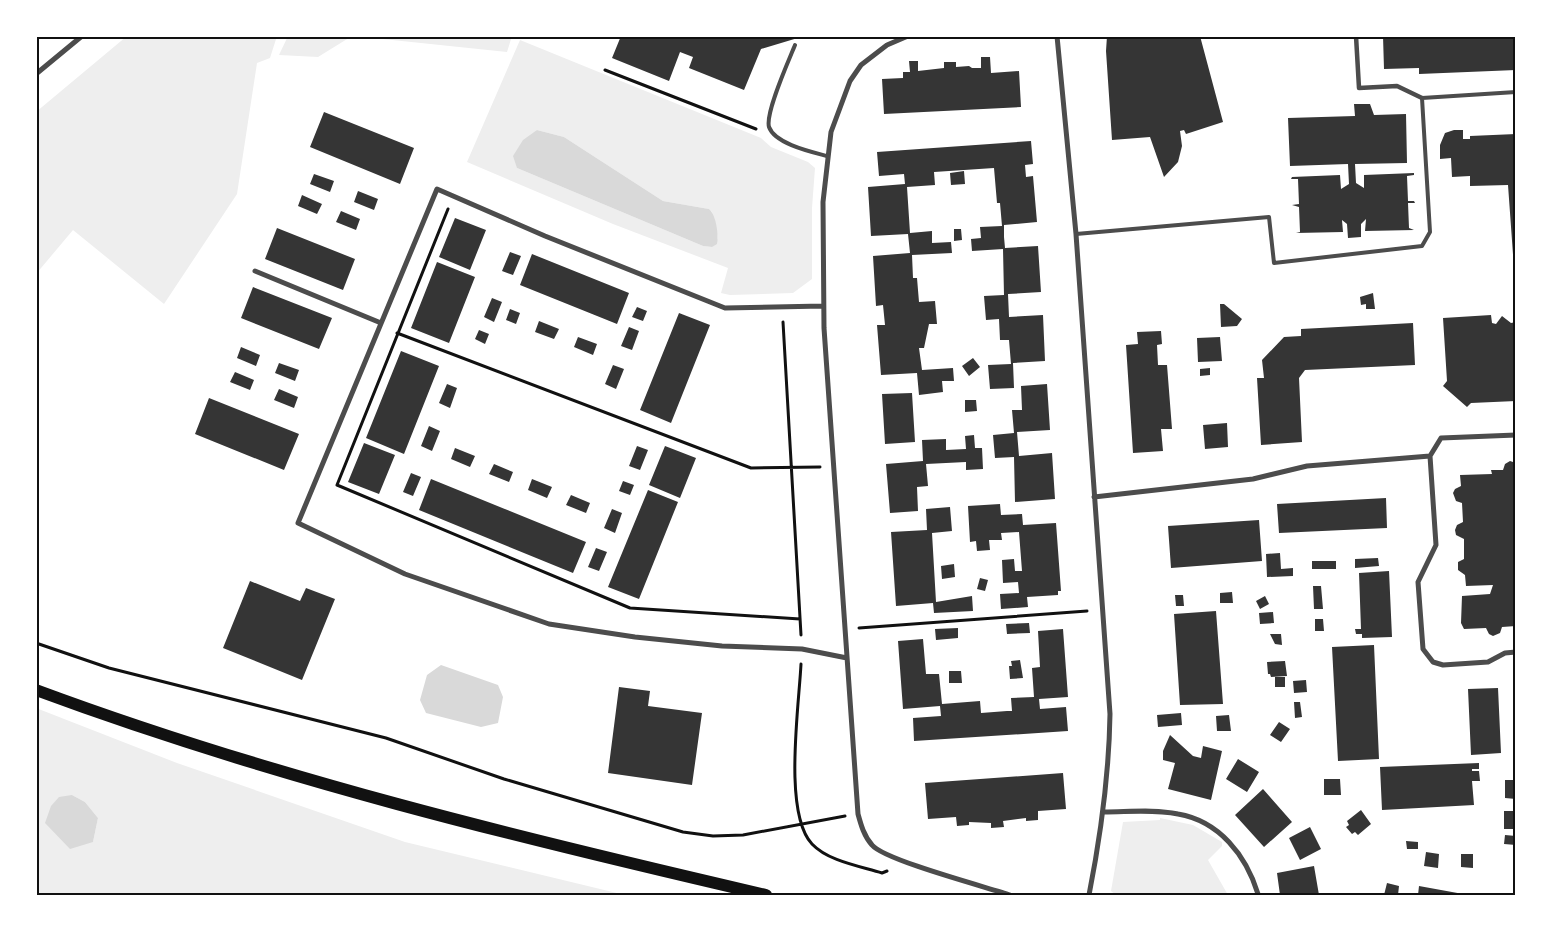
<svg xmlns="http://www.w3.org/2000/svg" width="1552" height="931" viewBox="0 0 1552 931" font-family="'Sofia Sans Condensed',sans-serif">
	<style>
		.green { fill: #eee; fill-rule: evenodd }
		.water { fill: #d9d9d9 }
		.building { fill: #353535 }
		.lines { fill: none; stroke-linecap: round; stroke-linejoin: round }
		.path { stroke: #111; stroke-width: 3 }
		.service { stroke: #4c4c4c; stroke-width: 4 }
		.pedestrian { stroke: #4c4c4c; stroke-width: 4.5 }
		.minor { stroke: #4c4c4c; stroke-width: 5 }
		.primary { stroke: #111; stroke-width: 12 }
		.neatline { fill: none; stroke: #111; stroke-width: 2 }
	</style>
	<rect width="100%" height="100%" fill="#fff"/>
	<path class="green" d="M127,36H277L270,58L257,63L237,194L164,304L73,230L36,274V112Z
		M288,36H352L318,57L279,55Z
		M354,36H512L507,52Z
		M520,40L761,138L771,147L808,162L815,168L812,208V279L793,293L730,295L721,293L728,268L613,224L467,162ZM537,130L564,137L663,201L709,209L712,212L718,238L712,247L703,246L517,168Z
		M36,708L177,763L405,842L625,895H36ZM72,795L85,802L98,818L93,842Z
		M1160,818L1193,825L1222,842V846L1208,860L1228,895H1116L1111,891L1123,822L1160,820Z"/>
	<path class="water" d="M537,130L564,137L663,201L709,209C716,214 719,236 717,244L712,247L703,246L517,168L513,156L523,140Z
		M441,665L498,685L503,697L498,723L481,727L426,713L420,700L427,675Z
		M72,795L85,802L98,818L93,842L70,849L45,823L51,806L59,797Z"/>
	<path class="building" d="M621,36H801V37L761,49L744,90L689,68L693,57L680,52L669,81L612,58Z
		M1107,36H1200L1223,122L1186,134L1184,130L1180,131L1182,146L1178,162L1164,177L1150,137L1112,140L1106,51Z
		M1383,36H1516V70L1419,74V68L1384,69Z
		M981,57H990L991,73L1019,71L1021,107L884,114L882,79L903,78V72H910L909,61H918V71L944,68V62H956V67L969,66L972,68H981Z
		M1354,104H1370L1374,115L1406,114L1407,163L1355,164L1356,183L1364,188V175L1414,173V175L1407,176L1408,201H1414L1415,203H1408L1409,228L1414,230L1365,231L1366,219L1361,224V237L1348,238L1347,224L1342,220L1343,232L1296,233L1300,232L1299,207L1292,205L1299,204L1298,179H1291L1292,177L1340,175L1341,189L1349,184L1348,164L1290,166L1288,118L1355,116Z
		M324,112L414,148L400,184L310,147Z
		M1454,130H1463V139H1470V136L1516,134V296L1508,185L1470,186V176L1452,177L1451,158L1440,159V145L1445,133Z
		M1031,141L1033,164L1025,165L1026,177L1033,176L1037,222L1004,225V237L1005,248L1038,246L1041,292L1008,294L1009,317L1043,315L1045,361L1013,363L1014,388L990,389L988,365L1011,364L1009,340H1000L999,319L986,320L984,296L1004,295L1003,249L972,251L971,239L981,238L980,227L1002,226L1000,203H997L994,168L934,172L935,185L907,187L910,233L932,231V243L951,242L952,253L912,255L913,278H917L919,302L935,301L937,324H929L924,348H919L922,370L953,368L954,381H942L943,392L919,395L917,373L881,375L877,325H885L883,305L876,306L873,256L910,253L908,234L871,236L868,187L905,184L904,174L879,176L877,152Z
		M964,171L965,184L951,185L950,173Z
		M314,174L334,181L330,192L310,184Z
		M358,191L378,199L374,210L354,202Z
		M302,195L322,204L317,214L298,206Z
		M341,211L360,219L356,230L336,222Z
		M455,218L486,230L470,270L439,257Z
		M277,228L355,259L343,290L265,259Z
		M954,229H961L962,240L954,241Z
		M510,252L521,256L513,275L502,271Z
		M532,254L629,293L617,324L520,285Z
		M437,262L475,277L449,343L411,328Z
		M253,287L332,318L319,349L241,318Z
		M1373,293L1375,309H1366V304L1361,305L1360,297Z
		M492,298L502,302L494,322L484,317Z
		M1220,304H1224L1242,319L1237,326L1221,327Z
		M637,307L647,311L643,321L632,317Z
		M510,309L520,313L516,324L506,320Z
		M679,313L710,325L671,423L640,410Z
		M1491,315L1492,323L1496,324L1502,316L1511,323L1516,322V401L1471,403L1467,407L1443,386L1447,381L1443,318Z
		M539,321L559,329L554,339L535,332Z
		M1413,323L1415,365L1305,370L1299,378L1302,442L1261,445L1257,378H1264L1262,360L1284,337L1301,336V329Z
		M629,327L639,331L632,350L621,346Z
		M479,330L489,334L485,344L475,339Z
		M1161,331L1162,344L1157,345L1158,365H1167L1172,429H1161L1163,451L1133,453L1126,345L1138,344L1137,332Z
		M578,337L597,344L593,355L574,347Z
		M1220,337L1222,361L1198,362L1197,338Z
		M241,347L260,355L256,366L237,358Z
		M401,351L439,366L404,454L366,438Z
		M973,358L980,367L969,376L962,366Z
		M279,363L299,370L295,381L275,373Z
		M613,365L624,369L616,389L605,384Z
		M1210,368V375L1200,376V369Z
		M235,372L254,380L250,390L230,382Z
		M447,384L457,388L450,408L439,403Z
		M1047,384L1050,430L1017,432L1019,456L1052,453L1055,499L1015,502L1014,457L995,458L993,435L1014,433L1012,410H1022L1021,386Z
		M279,389L298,397L294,408L274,400Z
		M912,393L915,442L885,444L882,394Z
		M209,398L299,434L284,470L195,434Z
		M965,400H976L977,411L965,412Z
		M1227,423L1228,447L1205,449L1203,425Z
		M429,426L440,431L432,451L421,446Z
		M974,435L975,448H982L983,469L966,470V462L926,464L928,486L917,487L918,511L890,513L886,464L923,461L922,440L946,439V450L966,449L965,436Z
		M364,443L395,455L379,494L348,482Z
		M637,446L648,450L640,470L629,466Z
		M665,446L696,458L680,498L649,485Z
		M455,448L475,456L470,467L451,459Z
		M1510,461L1516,463V626L1502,627L1500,633L1493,636L1489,634L1486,628L1464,629L1461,623L1462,596L1490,594L1493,585L1466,586L1465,575L1458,570V562L1464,559V539L1456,535L1455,530L1457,525L1463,522L1462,503L1456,501L1453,493L1455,489L1461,486L1460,475L1492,474L1491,470H1503L1505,464Z
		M494,464L513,472L509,482L489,474Z
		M411,473L421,477L413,496L403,492Z
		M431,479L586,542L573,573L419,510Z
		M532,479L552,487L547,498L528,490Z
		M623,481L634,485L630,495L619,491Z
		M648,490L678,502L639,599L608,587Z
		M571,495L590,503L586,513L566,505Z
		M1386,498L1387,528L1279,533L1277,504Z
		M1000,504L1001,515L1022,514L1023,525L1056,523L1061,591H1058V595L1027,597L1028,607L1001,609L1000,594L1019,593L1018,582L1003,583L1002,560L1014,559L1015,571H1022L1019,532L1001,533L1002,540H989L990,550L977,551L976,541L970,542L968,506Z
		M950,507L952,531L932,533L936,602L972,596L973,611L934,613L933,603L896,606L891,532L927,530L926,509Z
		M612,509L622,513L615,533L604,528Z
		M1259,520L1262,561L1171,568L1168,526Z
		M596,548L607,552L599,571L588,567Z
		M1280,553L1281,569L1293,568V576L1267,577L1266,554Z
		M1378,558L1379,566L1355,568V559Z
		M1312,561H1336V569H1312Z
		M954,564L955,577L942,579L941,566Z
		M1389,571L1392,637L1362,638V634H1356L1355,629H1361L1359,573Z
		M980,578L988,580L985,591L977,589Z
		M250,581L300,601L306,588L335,599L302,680L223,648Z
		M1313,586H1321L1323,609H1314Z
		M1232,592L1233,603H1220V593Z
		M1175,595H1183L1184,606H1176Z
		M1265,596L1269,604L1260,609L1256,601Z
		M1216,611L1223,704L1180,705L1174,614Z
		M1273,612L1274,623L1260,624L1259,613Z
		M1315,619H1323L1324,631H1315Z
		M1029,623L1030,633L1007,634L1006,624Z
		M958,628V638L936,640L935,629Z
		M1063,629L1068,697L1039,699L1040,709L1066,707L1068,731L914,741L913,718L941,716L940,706L903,709L898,641L923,639L926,674H939L942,704L980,701L981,713L1007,711H1012L1011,698L1034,697L1032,668L1040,667L1038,631Z
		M1270,634H1281L1282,645L1275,644Z
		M1374,645L1379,759L1338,761L1332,647Z
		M1020,660L1023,678L1010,679L1009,666H1012L1011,661Z
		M1285,661L1287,676L1271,677L1270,674H1268L1267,662Z
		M949,671H961L962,683H949Z
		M1275,677H1285V687H1275Z
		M1306,680L1307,692L1294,693L1293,681Z
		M619,687L650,691L648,706L702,713L692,785L608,773Z
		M1498,688L1501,753L1471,755L1468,689Z
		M1294,702H1300L1302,717L1295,718Z
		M1181,713L1182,725L1158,727L1157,715Z
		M1229,715L1231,731H1217L1216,716Z
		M1279,722L1290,729L1281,742L1270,735Z
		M1170,735L1193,756L1201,758L1203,746L1222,751L1211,800L1168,789L1175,763L1163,760V751Z
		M1238,759L1259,772L1247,792L1226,779Z
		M1479,763V769H1472V771H1479L1480,781H1472L1474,805L1382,810L1380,767Z
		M1063,773L1066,809L1038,811V820L1026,821V818L1018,819L1003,821L1004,827L991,828V823L969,822V825L957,826L956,817L928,819L925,783Z
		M1324,779H1340L1341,795H1324Z
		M1505,780H1516V799L1505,798Z
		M1263,789L1292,822L1264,847L1235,815Z
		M1361,810L1371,824L1358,835L1355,832L1352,834L1346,827L1349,825L1347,821Z
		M1504,811H1516V829H1504Z
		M1310,827L1321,849L1300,860L1289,838Z
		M1505,835L1516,836V845L1504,844Z
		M1406,841L1418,842V849H1407Z
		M1426,852L1439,854L1438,868L1424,866Z
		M1461,854H1473V868L1461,867Z
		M1314,866L1319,895H1280L1277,873Z
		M1387,883L1399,886L1398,895H1384Z
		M1419,886L1463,894L1462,895H1418Z"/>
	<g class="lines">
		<path class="path" d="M605,70L756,129
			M448,209L337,485L630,608L800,619
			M783,322L801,635
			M397,333L751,468L820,467
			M859,628L1087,611
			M36,643L109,668L386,738L504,779L683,832L713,836L743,835L845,816
			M801,664C799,706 783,813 812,844C828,861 859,866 882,873L887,871"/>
		<path class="service" d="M795,45C789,60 765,113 769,127C775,144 812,152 827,156
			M1076,234L1269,217L1274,263L1422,246L1430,232L1422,98L1516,92"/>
		<path class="pedestrian" d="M1356,36L1359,88L1397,86L1422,98"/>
		<path class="minor" d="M908,36L887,45L861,65L850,81L831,132L823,202L824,328L858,814C861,825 864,836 872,845C884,860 986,887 1010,895
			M1057,36L1076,234L1110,714C1109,776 1101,834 1089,895
			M36,74L82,36
			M255,271L381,323
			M823,306L725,308L545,236L437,189L298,523L405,574L549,624L635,637L722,646L802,649L847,658
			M1430,456L1436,545L1418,582L1423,649L1433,662L1443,665L1488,662L1505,653L1516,652
			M1094,497L1253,479L1307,466L1430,456L1441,438L1516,435
			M1104,812C1128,812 1154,809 1178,814C1219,821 1246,855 1258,894"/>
		<path class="primary" d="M36,690C273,778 520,838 766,895"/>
	</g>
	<rect width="1552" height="931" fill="none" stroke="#ffffff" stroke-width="75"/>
	<rect x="38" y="38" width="1476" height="856" class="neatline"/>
</svg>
